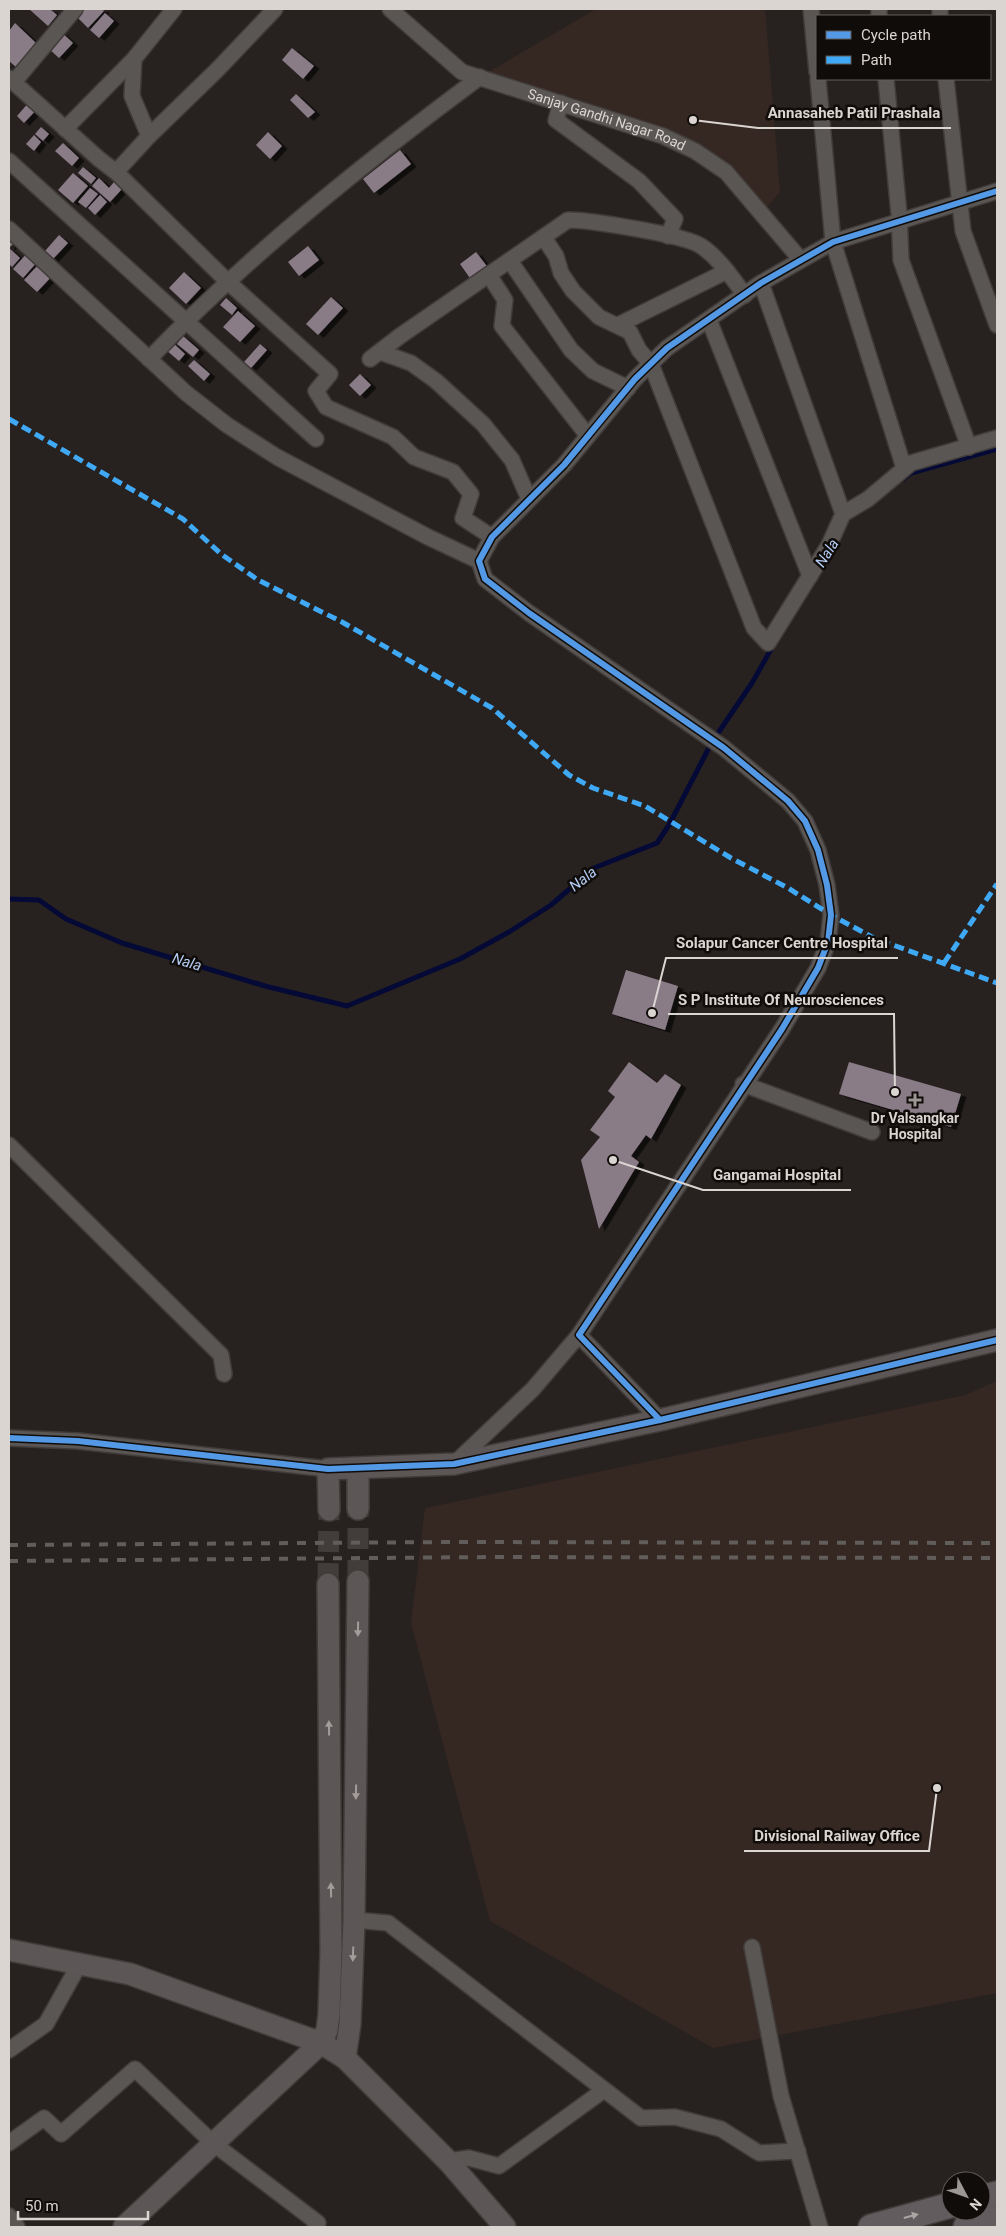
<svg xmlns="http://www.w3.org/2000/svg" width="1006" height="2236" viewBox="0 0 1006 2236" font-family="Roboto,sans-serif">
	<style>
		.built { fill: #352721 }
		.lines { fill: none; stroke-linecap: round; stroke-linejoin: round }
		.stream { stroke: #040936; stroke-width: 5 }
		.building { fill: #8a7b87; filter: url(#shadow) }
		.secondary-tunnel { stroke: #423d3b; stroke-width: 21; stroke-dasharray: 21 11; stroke-linecap: butt }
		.street-casing { stroke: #413c3a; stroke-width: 18 }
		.secondary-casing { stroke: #413c3a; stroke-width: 24 }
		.primary-casing { stroke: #413c3a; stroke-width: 28 }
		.street { stroke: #5a5654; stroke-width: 15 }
		.secondary { stroke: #5c5656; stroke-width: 21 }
		.primary { stroke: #635c5e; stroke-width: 25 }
		.rail { stroke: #605d5b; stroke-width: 4; stroke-dasharray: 9 9; stroke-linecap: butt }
		.quiet { stroke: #3fa9f5; stroke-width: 5; stroke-dasharray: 10 5; stroke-linecap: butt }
		.cycleway-casing { stroke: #100c0a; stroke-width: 9 }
		.cycleway { stroke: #5399e6; stroke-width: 6 }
		.oneway { fill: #a29c9a }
		.oneway2 { fill: #aba5a4 }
		.poi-dot { fill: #9c9694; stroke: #100c0a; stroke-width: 2 }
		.labels { text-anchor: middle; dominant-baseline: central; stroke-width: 5; stroke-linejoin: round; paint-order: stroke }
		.street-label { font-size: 14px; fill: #dbd5d2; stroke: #100c0a }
		.poi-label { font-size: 14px; font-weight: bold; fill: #dbd5d2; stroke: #100c0a }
		.water-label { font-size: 15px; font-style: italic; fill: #b4cdf3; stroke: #100c0a }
		.leader { fill: none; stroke: #dbd5d2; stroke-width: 2 }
		.callout-dot { fill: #dbd5d2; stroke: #100c0a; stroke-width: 2 }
		.callout-label { font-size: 15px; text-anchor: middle; font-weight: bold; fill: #dbd5d2; stroke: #100c0a; stroke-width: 5; stroke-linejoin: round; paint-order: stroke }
	</style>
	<defs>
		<filter id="shadow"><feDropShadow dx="5.5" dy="3" stdDeviation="0" flood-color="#0009"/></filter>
	</defs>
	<rect width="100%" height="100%" fill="#272220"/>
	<path class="built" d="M596,9H765L780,192L762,213L713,163L663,136L480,77Z
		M997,1381V1993L713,2048L490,1921L411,1623L425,1508L965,1395Z"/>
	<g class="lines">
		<path class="stream" d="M903,479L911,473L997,449
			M9,899L39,900L66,919L122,943L265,986L347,1006L460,959L509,932L551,905L594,868L657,843L669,825L712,742L752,683L774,644"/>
	</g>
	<path class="building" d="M29,9H50L57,15L48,26Z
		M83,9H102L104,11L88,28L76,16Z
		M105,13L114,21L99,38L90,30Z
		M15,23L37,44L16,67L9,61V31Z
		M61,32L73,43L59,58L48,48Z
		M292,48L314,66L303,79L282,60Z
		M296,94L315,112L308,118L290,100Z
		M30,101L37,109L24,123L17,116Z
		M41,127L49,134L43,141L35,134Z
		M268,132L282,146L270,159L256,145Z
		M34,135L41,142L34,151L26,144Z
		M63,143L79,158L72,166L55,151Z
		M400,150L411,164L374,193L363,179Z
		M83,167L96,178L91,184L78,173Z
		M73,173L88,186L73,203L58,190Z
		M99,178L109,188L114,182L122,189L110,202L92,186Z
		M90,188L98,194L86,208L78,202Z
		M100,195L107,202L95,215L88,208Z
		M9,235L16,241L9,248L20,258L12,267L9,264Z
		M59,235L68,243L53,259L45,251Z
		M308,246L319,260L299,276L288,262Z
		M28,252L38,261L23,278L13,269Z
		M476,252L489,269L472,281L460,264Z
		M40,263L53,275L37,292L24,280Z
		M184,272L201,288L186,304L169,288Z
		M331,297L343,308L318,335L306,324Z
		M226,298L237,308L232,315L220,305Z
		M238,311L255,326L240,342L223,327Z
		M183,336L199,350L193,357L177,344Z
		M172,342L185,354L179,361L166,350Z
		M260,344L267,350L251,368L244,362Z
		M194,360L210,374L204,381L188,366Z
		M360,374L371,385L360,396L349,385Z
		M626,970L678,986L665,1030L612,1014Z
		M629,1062L657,1083L665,1074L681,1085L651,1139L646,1135L631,1156L639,1162L599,1229L581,1160L600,1137L590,1130L615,1097L608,1091Z
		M849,1062L961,1094L951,1127L839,1094Z"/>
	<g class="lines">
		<path class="secondary-tunnel" d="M358,1581V1509
			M328,1584L329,1510"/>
		<g class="street-casing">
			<g id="street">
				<path id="s1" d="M390,9L462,72L663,136L695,151L726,172L801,260"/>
				<path d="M811,9L817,72"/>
				<path d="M879,9V16"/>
				<path d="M940,9V16"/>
				<path d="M9,78L99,159L116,172L227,281L330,374L316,391L326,407L393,437L414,457L453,472L471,494L463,518L492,537"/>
				<path d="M818,79L833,242L904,468"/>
				<path d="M886,79L899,214L901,260L969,447"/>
				<path d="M946,79L963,231L997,325"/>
				<path d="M14,82L75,9"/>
				<path d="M561,103L556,120L639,181L675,219L668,236"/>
				<path d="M65,129L134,59"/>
				<path d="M149,136L218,69L275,9"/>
				<path d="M9,161L316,439"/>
				<path d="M116,172L149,136L132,96L134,59L174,9"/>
				<path d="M9,229L186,393L227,425L277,457L428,537L479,561"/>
				<path d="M544,238L556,256L561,273L573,291L599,317L630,332L639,350L651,364L754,628L768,643L829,545L843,514L868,499L911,463L997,438"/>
				<path d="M510,261L571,350L593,371L628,388"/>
				<path d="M489,275L505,300L502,326L588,436"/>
				<path d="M761,283L843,514"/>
				<path d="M709,320L810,576"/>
				<path d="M618,325L727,271"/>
				<path d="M380,352L411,363L436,381L483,424L512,460L529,499"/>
				<path d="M149,359C249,255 364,163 480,77"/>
				<path d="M370,359L400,336L568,220C590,220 685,235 701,246C719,258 732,278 745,295"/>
				<path d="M743,1084L872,1132"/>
				<path d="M9,1145L221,1355L224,1374"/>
				<path d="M660,1420L579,1335L782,1029L818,968L828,942L831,915L827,885L818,850L805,821L788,801L724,748L529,613L485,579L479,561L492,537L564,465L635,379L667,348L761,283L833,242L997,191"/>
				<path d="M9,1438L78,1441L328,1469"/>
				<path d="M455,1463L533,1389L579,1335"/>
				<path d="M354,1920L388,1923L641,2118L675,2117L721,2129L759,2153L798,2151"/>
				<path d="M752,1947L781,2096L820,2227"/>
				<path d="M9,2050L46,2024L80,1963"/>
				<path d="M9,2143L44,2118L61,2134L135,2069L214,2144L318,2223L315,2227"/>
				<path d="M448,2161L469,2158L499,2166L604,2090"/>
				<path d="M9,2216L17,2227"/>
			</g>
		</g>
		<g class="secondary-casing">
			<path id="secondary" d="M358,1469V1509
				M329,1510L328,1469L454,1464L660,1420L997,1340
				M9,1950L130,1974L321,2043L345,2058L448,2161L505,2227
				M345,2058L350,2024L354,1920L358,1581
				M124,2227L321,2043L327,2030L329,2014L331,1951L328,1584"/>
		</g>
		<g class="primary-casing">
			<path id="primary" d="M981,2198L997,2194
				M871,2227L951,2205
				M966,2227L997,2220"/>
		</g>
		<use href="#street" class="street"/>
		<use href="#secondary" class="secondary"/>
		<use href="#primary" class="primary"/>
		<path class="rail" d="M9,1545L452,1542L997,1543
			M9,1561L493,1557L997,1558"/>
		<path class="quiet" d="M9,419L183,519L221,554L258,580L342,622L492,708L569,775L593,788L645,806L731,858L788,888L831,915L874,938L997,983
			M944,963L997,884"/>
		<g class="cycleway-casing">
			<path id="cycleway" d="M660,1420L579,1335L782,1029L818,968L828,942L831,915L827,885L818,850L805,821L788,801L724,748L529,613L485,579L479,561L492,537L564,465L635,379L667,348L761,283L833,242L997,191
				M9,1438L78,1441L328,1469L454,1464L660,1420L997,1340"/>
		</g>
		<use href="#cycleway" class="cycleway"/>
	</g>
	<defs><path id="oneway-solid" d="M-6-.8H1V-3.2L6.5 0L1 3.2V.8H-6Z" transform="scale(1.25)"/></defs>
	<g class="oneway">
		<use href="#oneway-solid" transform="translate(358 1629) rotate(91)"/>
		<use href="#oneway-solid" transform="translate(329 1728) rotate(-91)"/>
		<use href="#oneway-solid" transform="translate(356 1792) rotate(91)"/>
		<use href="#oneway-solid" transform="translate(331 1890) rotate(-91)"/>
		<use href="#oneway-solid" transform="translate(353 1954) rotate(92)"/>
	</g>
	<use class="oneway2" href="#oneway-solid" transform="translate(911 2216) rotate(-15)"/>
	<path class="poi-dot" d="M912.5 1092.5h5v5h5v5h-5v5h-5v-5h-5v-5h5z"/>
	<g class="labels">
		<g class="street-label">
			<text stroke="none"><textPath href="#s1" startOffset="248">Sanjay Gandhi Nagar Road</textPath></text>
		</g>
		<g class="poi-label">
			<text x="915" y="1118">Dr Valsangkar<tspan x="915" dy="16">Hospital</tspan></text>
		</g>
		<g class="water-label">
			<text transform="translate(827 553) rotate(-58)">Nala</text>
			<text transform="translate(583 879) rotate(-38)">Nala</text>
			<text transform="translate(187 962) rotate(17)">Nala</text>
		</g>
	</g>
	<path class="leader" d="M693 120L758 128H951M652 1013L666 958H898M895 1092L894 1014H668M613 1160L703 1190H851M937 1788L929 1851H744"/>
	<g class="callout-dot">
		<circle cx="693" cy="120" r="5"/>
		<circle cx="652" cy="1013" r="5"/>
		<circle cx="895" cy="1092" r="5"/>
		<circle cx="613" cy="1160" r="5"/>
		<circle cx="937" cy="1788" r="5"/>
	</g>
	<g class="callout-label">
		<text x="854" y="118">Annasaheb Patil Prashala</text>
		<text x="782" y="948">Solapur Cancer Centre Hospital</text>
		<text x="781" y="1005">S P Institute Of Neurosciences</text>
		<text x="777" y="1180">Gangamai Hospital</text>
		<text x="837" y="1841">Divisional Railway Office</text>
	</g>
	<rect width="1006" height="2236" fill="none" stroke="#dbd5d2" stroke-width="20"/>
	<rect x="816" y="15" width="175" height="65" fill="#100c0a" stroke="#615c5a"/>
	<rect x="826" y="31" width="25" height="8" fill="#5399e6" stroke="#615c5a"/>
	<text x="861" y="40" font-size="15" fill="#dbd5d2">Cycle path</text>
	<rect x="826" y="56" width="25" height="8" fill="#3fa9f5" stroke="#615c5a"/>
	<text x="861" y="65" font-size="15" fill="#dbd5d2">Path</text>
	<g transform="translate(966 2196) rotate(131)"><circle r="24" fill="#100c0a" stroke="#615c5a"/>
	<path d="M0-4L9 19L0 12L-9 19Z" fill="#9c9694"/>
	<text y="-8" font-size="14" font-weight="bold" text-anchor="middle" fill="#dbd5d2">N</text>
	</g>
	<path d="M18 2211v8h130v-8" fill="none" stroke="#dbd5d2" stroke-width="2.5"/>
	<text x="25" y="2211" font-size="15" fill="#dbd5d2" stroke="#100c0a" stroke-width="4" paint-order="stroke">50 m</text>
</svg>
